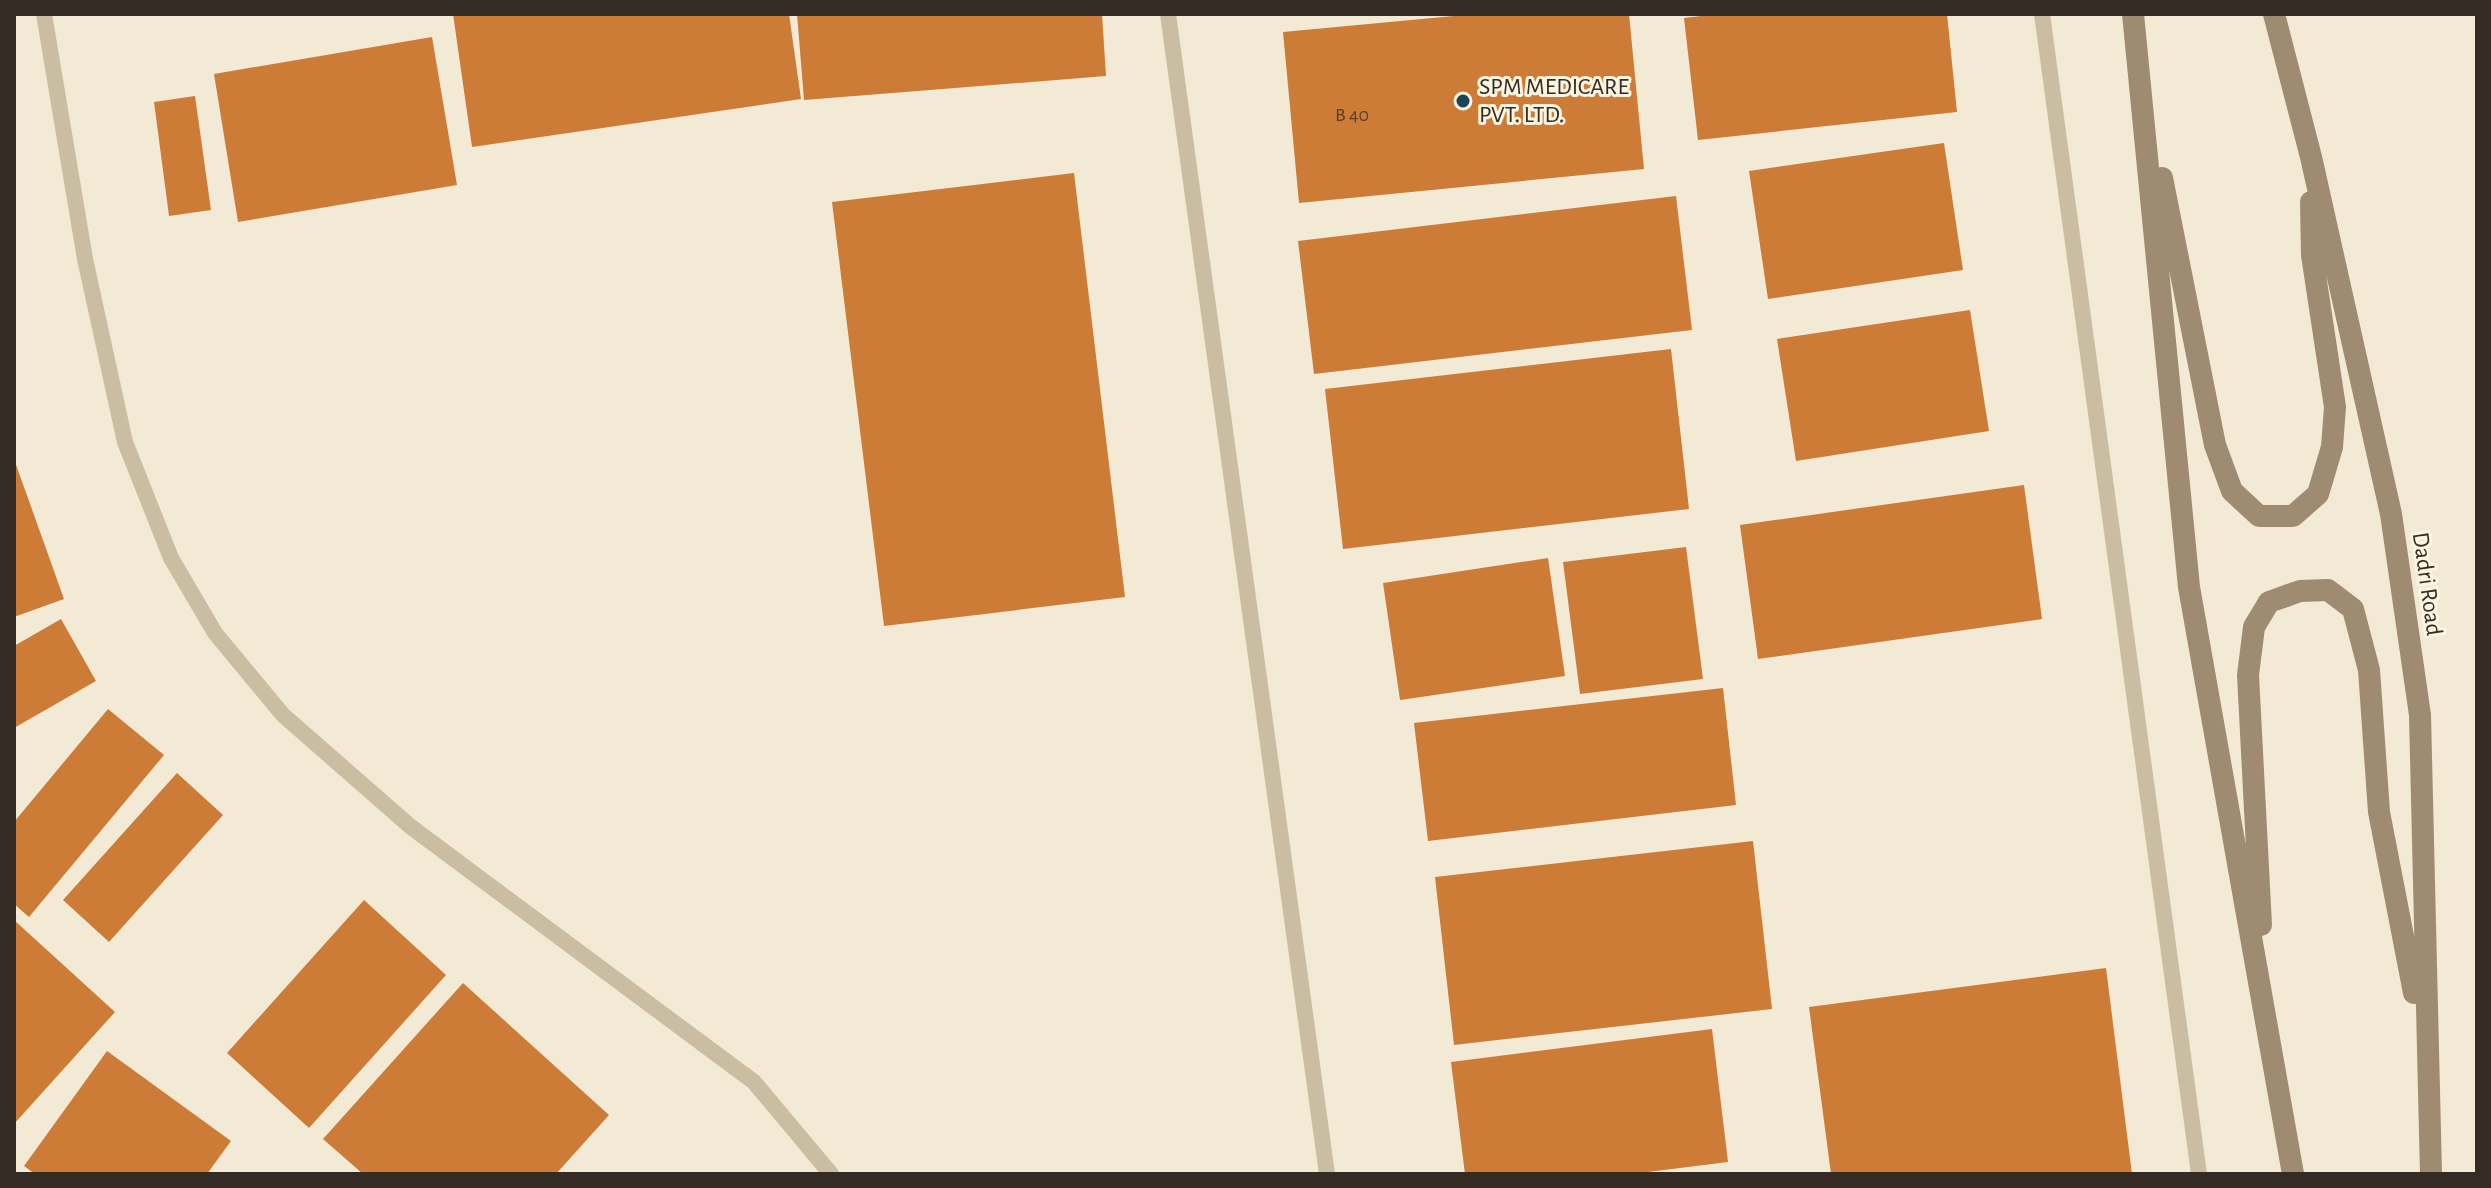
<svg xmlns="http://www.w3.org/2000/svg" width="2491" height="1188" viewBox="0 0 2491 1188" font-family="'Alegreya Sans',sans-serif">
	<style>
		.building { fill: #cd7c37 }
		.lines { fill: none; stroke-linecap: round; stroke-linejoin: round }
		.service { stroke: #cabda1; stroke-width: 16 }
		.secondary { stroke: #9e8b72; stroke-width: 22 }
		.poi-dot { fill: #184557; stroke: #faf4e1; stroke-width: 3 }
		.labels { text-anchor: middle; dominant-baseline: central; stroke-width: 6; stroke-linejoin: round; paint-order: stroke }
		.number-label { font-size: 20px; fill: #5a4029 }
		.poi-label { font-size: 24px; fill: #342c24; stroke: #faf4e1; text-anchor: start }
		.street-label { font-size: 24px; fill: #342c24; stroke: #faf4e1 }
	</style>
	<rect width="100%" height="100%" fill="#f2ead5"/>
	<path class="building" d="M453,14H789L801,99L472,147Z
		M797,14H1102L1106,76L804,100Z
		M1475,14H1629L1644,169L1299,203L1283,32Z
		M1719,14H1947L1957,112L1698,140L1684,18Z
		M432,37L457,185L238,222L214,74Z
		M195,96L211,210L169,216L154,102Z
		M1944,143L1963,270L1768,299L1749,171Z
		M1074,173L1125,597L884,626L832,202Z
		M1676,196L1692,330L1314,374L1298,241Z
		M1970,310L1989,431L1796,461L1777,339Z
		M1671,349L1689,509L1343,549L1325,389Z
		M14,459L64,599L14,617Z
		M2024,485L2042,619L1758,659L1740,525Z
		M1686,547L1703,679L1580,694L1563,562Z
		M1548,558L1565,676L1400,700L1383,583Z
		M61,619L96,681L14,728V646Z
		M1723,688L1736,805L1428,841L1414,723Z
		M108,709L164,755L29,917L14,904V822Z
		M177,773L223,815L109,942L63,900Z
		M1753,841L1772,1009L1454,1045L1435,877Z
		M364,900L446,975L309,1128L227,1053Z
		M14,920L115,1012L14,1124Z
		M2106,968L2132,1174H1831L1809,1007Z
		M463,983L609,1115L556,1174H363L323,1139Z
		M1712,1029L1728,1162L1632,1174H1465L1451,1062Z
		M107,1051L231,1141L207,1174H35L24,1166Z"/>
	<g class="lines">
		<path class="service" d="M44,14L85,259L125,442L171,558L215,633L283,715L411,827L754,1082L831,1174
			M1168,14L1327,1174
			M2042,14L2199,1174"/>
		<path class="secondary" d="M2133,14L2189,587L2293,1174
			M2274,14L2311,157L2391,514L2420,715L2431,1174
			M2162,178L2215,445L2232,491L2259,516H2293L2318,494L2332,447L2335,407L2312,255L2311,202
			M2261,925L2248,675L2254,627L2269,602L2300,591L2328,590L2353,609L2369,670L2379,812L2414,993"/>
	</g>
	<circle class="poi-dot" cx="1463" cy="101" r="8"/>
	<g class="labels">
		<g class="number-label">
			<text x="1352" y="115">B 40</text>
		</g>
		<g class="poi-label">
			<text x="1479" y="87">SPM MEDICARE<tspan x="1479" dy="28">PVT. LTD.</tspan></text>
		</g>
		<g class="street-label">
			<text transform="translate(2427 584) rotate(82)">Dadri Road</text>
		</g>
	</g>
	<rect width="2491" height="1188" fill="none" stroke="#342c24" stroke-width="32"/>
</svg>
